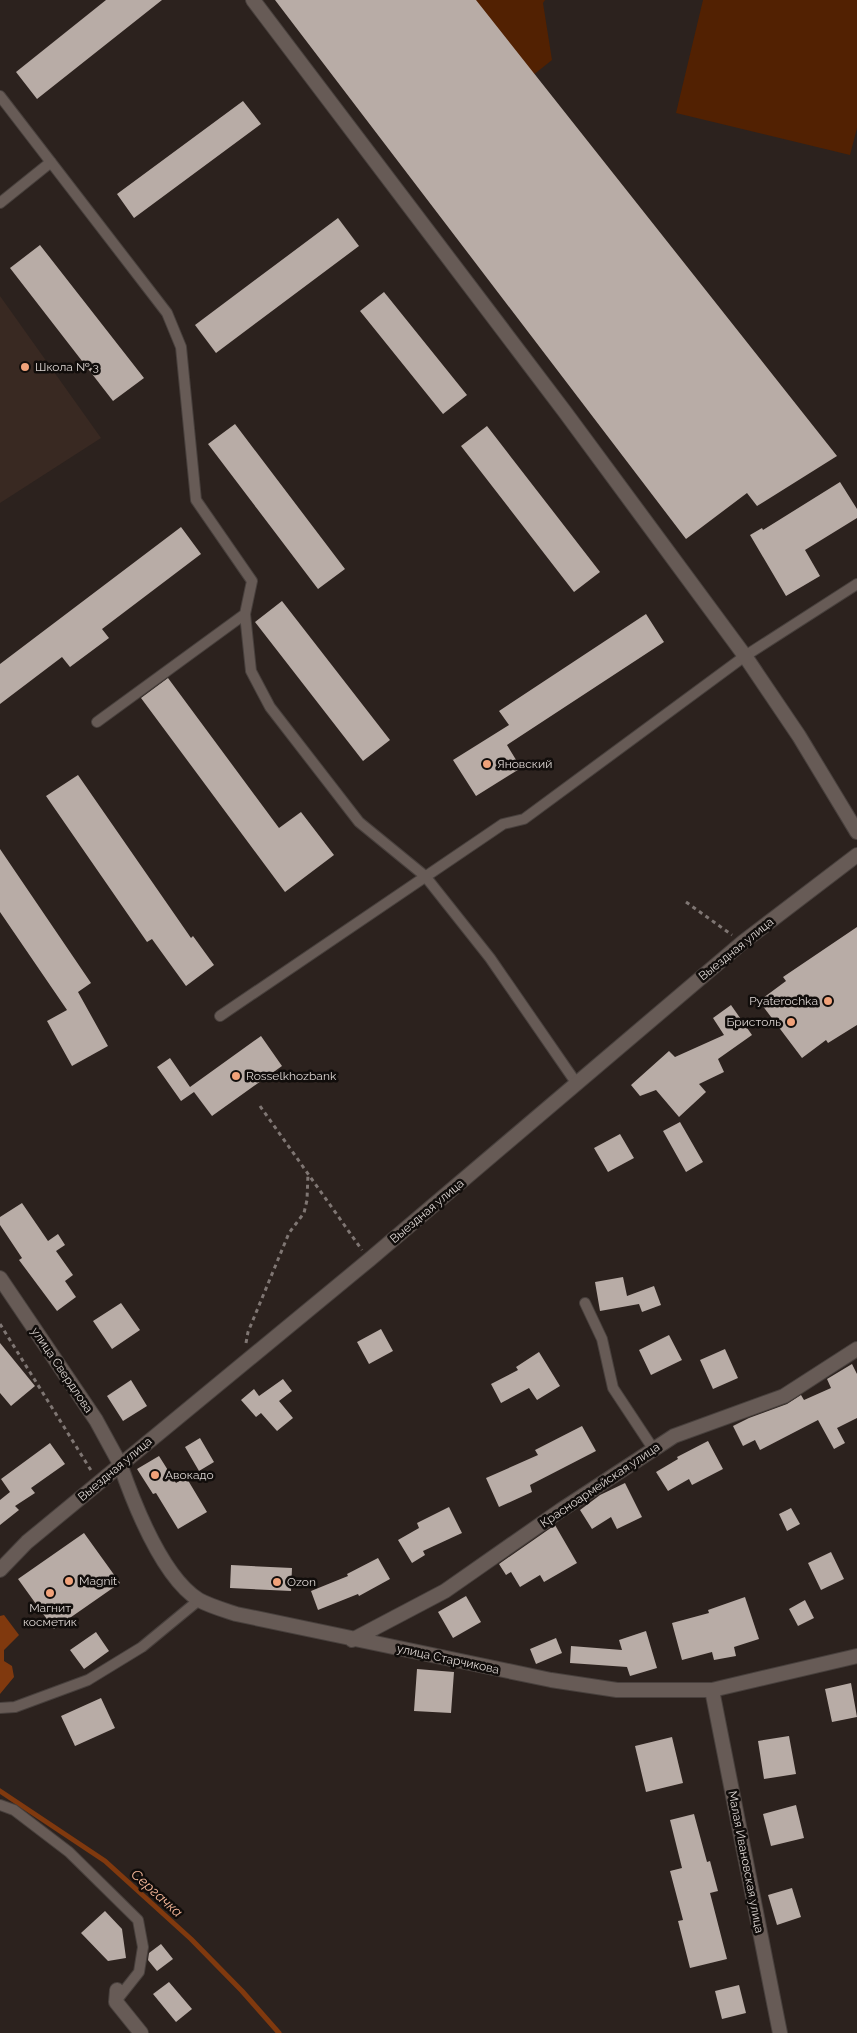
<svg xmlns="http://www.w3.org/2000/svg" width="857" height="2033" viewBox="0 0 857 2033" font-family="Raleway,sans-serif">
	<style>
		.built { fill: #392922 }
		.green { fill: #522102 }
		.water { fill: #80390e }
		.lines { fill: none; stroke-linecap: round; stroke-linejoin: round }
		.stream { stroke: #80390e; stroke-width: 5 }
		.building { fill: #b8aca6 }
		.service-casing { stroke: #48403d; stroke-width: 12 }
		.minor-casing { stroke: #48403d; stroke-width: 16 }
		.tertiary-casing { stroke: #48403d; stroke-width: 16 }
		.path { stroke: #7f7673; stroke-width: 3; stroke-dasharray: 4 4; stroke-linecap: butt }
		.service { stroke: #675b56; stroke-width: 10 }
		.minor { stroke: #675b56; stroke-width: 14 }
		.tertiary { stroke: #675b56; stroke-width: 14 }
		.poi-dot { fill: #f0a27a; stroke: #110d0b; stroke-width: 2 }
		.labels { text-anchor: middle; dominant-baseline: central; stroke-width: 5; stroke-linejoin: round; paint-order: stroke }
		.poi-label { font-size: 12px; fill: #dcd5d2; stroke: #110d0b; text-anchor: start }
		.street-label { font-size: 12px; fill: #dcd5d2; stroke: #110d0b }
		.water-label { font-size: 14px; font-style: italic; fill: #f7b89a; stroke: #110d0b }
	</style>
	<rect width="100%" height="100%" fill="#2c221e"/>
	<path class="built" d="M0,296L101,438L0,503Z"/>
	<path class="green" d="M463,0H545L543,3L552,60L532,76Z
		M703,0H857V128L850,155L676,113Z"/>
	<path class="water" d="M4,1615L19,1635L4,1650V1661L12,1666L14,1677L0,1694V1616Z"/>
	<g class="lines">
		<path class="stream" d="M0,1791L105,1861L191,1939L242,1991L279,2033"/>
	</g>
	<path class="building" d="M106,0H162L37,99L16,72Z
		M275,0H476L837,456L757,506L747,493L686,539Z
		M243,101L261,124L134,218L117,194Z
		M338,218L359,246L216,353L195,325Z
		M40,245L144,378L113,401L10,268Z
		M384,292L467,395L443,414L360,311Z
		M235,424L345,569L318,589L208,444Z
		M487,426L600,572L574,592L461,446Z
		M840,482L857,509V518L805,550L820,576L786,596L750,535L762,528L763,530Z
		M181,527L201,554L102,629L109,638L70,667L62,657L0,704V664Z
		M282,601L390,740L363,761L255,622Z
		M646,614L664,642L507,745L521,768L476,796L453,760L509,725L499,711Z
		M168,678L279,828L301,812L334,855L285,892L141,698Z
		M78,775L191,938L193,936L214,965L186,986L152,939L147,942L46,796Z
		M0,849L91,983L78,992L108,1046L72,1066L47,1021L67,1010L0,912Z
		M857,927V1025L828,1043L826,1040L802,1058L759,1001L786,981L783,977Z
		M731,1005L752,1035L718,1059L724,1072L699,1084L706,1092L679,1117L656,1090L640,1096L631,1085L669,1051L675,1057L724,1035L713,1018Z
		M261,1036L282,1066L212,1116L194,1092L181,1101L157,1067L170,1058L190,1087Z
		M680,1122L703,1162L686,1172L663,1131Z
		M620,1134L634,1158L608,1172L594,1148Z
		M22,1203L48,1241L58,1234L65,1245L56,1251L73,1275L65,1281L76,1297L57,1311L19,1260L22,1258L0,1225V1217Z
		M623,1277L627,1296L654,1286L661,1305L642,1312L639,1304L600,1311L595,1282Z
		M121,1303L140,1330L112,1349L93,1321Z
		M381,1329L393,1351L369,1364L357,1342Z
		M669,1335L682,1360L651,1375L639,1350Z
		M0,1343L35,1386L11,1406L0,1393Z
		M725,1349L738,1378L713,1389L700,1360Z
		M539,1352L560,1386L537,1400L529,1388L501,1403L491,1384L518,1370L516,1367Z
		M852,1364L857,1374V1418L837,1428L845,1443L834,1449L818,1420L760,1450L755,1440L743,1446L733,1426L749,1418L787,1404L801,1395L804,1400L831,1388L827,1379Z
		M283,1379L292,1391L279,1401L293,1418L277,1431L261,1413L256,1417L241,1400L254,1389L259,1396Z
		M131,1380L147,1406L123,1421L107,1396Z
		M582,1426L596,1451L530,1485L532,1492L499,1507L486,1478L538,1455L535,1450Z
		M200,1438L214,1462L199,1471L185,1447Z
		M708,1441L723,1469L692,1485L689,1479L668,1491L656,1472L678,1459L677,1457Z
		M50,1443L65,1464L31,1488L35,1493L15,1506L19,1510L0,1525V1500L10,1492L1,1479Z
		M159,1456L176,1483L186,1477L207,1512L178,1529L156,1493L153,1494L137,1469Z
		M625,1483L642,1517L617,1529L611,1517L592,1529L580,1510L600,1495Z
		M449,1507L462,1533L423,1551L425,1555L412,1563L398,1540L419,1528L417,1523Z
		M791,1508L800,1524L787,1531L779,1514Z
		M555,1525L577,1563L544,1582L540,1575L520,1587L511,1572L506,1575L499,1564Z
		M84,1533L120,1583L54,1629L18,1579Z
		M831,1552L844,1579L821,1590L808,1563Z
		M378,1558L390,1579L359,1596L358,1594L318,1610L311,1591L348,1576L347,1574Z
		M231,1565L292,1568L291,1591L230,1588Z
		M466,1596L481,1622L453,1638L438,1612Z
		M745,1597L759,1639L734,1647L736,1656L714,1660L712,1652L682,1660L672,1623L709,1613L708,1610Z
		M805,1600L814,1618L798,1626L789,1609Z
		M646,1631L657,1668L630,1676L627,1667L570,1663L571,1646L622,1650L619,1640Z
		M96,1632L109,1651L84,1669L70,1650Z
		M556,1638L562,1653L536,1664L530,1649Z
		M417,1669L454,1672L451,1713L414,1711Z
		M851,1683L857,1717L832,1722L825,1689Z
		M101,1698L115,1728L75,1746L61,1716Z
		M789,1736L796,1774L764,1779L758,1741Z
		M672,1737L683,1783L646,1792L635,1746Z
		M796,1805L804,1838L771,1846L763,1814Z
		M694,1814L707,1862L710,1861L718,1891L710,1893L727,1959L690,1968L678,1921L683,1920L670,1871L682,1868L670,1820Z
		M792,1888L801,1917L777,1925L768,1895Z
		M105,1911L122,1929L126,1958L108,1961L81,1933Z
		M161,1944L173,1959L157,1971L148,1960L149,1953Z
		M169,1982L192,2009L176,2022L153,1994Z
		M739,1985L746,2013L722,2019L715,1991Z"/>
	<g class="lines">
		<g class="service-casing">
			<path id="service" d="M0,96L167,313L181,347L196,500L252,581L245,614L251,671L270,707L359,822L425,876L490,958L577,1084
				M0,203L51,162
				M97,722L245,614
				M220,1016L503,824L524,819L745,656L857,584
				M585,1303L602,1339L613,1388L654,1450
				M0,1708L15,1707L88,1680L142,1647L199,1600
				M0,1805L14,1810L69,1852L138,1920L143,1947L139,1972L116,2001"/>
		</g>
		<g class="minor-casing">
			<path id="minor" d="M253,0L565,412L745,656L799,736L857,832
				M120,1464C134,1504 162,1577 199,1600C210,1606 224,1610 236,1614L551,1680L617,1690H712L857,1656
				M352,1640L445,1591L561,1510L674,1436L784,1396L857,1349
				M712,1690L780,2033
				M117,1990L116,2002L141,2033"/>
		</g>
		<g class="tertiary-casing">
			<path id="tertiary" d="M0,1278L96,1420L120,1464
				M0,1570L27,1542L369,1260L743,942L857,855"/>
		</g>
		<path class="path" d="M686,902L732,935
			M260,1106L362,1250
			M0,1324L92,1472
			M246,1343L248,1332L289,1233L304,1213L307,1200L308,1174"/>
		<use href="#service" class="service"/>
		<use href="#minor" class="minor"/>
		<use href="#tertiary" class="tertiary"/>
	</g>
	<g class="poi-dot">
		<circle cx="25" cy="367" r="5"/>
		<circle cx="487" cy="764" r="5"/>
		<circle cx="828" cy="1001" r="5"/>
		<circle cx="791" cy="1022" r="5"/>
		<circle cx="236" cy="1076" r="5"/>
		<circle cx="155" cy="1475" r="5"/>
		<circle cx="69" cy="1581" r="5"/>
		<circle cx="277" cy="1582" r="5"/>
		<circle cx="50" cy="1593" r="5"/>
	</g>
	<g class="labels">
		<g class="poi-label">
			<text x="35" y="367">Школа № 3</text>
			<text x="497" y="764">Яновский</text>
			<text x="818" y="1001" text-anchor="end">Pyaterochka</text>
			<text x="781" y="1022" text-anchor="end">Бристоль</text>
			<text x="246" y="1076">Rosselkhozbank</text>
			<text x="165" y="1475">Авокадо</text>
			<text x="79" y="1581">Magnit</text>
			<text x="287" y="1582">Ozon</text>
			<text x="50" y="1608" text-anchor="middle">Магнит<tspan x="50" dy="14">косметик</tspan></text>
		</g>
		<g class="street-label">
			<text transform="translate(736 949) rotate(-39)">Выездная улица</text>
			<text transform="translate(427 1211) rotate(-40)">Выездная улица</text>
			<text transform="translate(62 1370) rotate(56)">улица Свердлова</text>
			<text transform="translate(115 1469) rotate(-40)">Выездная улица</text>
			<text transform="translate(600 1485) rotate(-34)">Красноармейская улица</text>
			<text transform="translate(448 1659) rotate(12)">улица Старчикова</text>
			<text transform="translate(746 1862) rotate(79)">Малая Ивановская улица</text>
		</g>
		<g class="water-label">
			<text transform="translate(157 1893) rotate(42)">Сергачка</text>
		</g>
	</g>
</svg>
